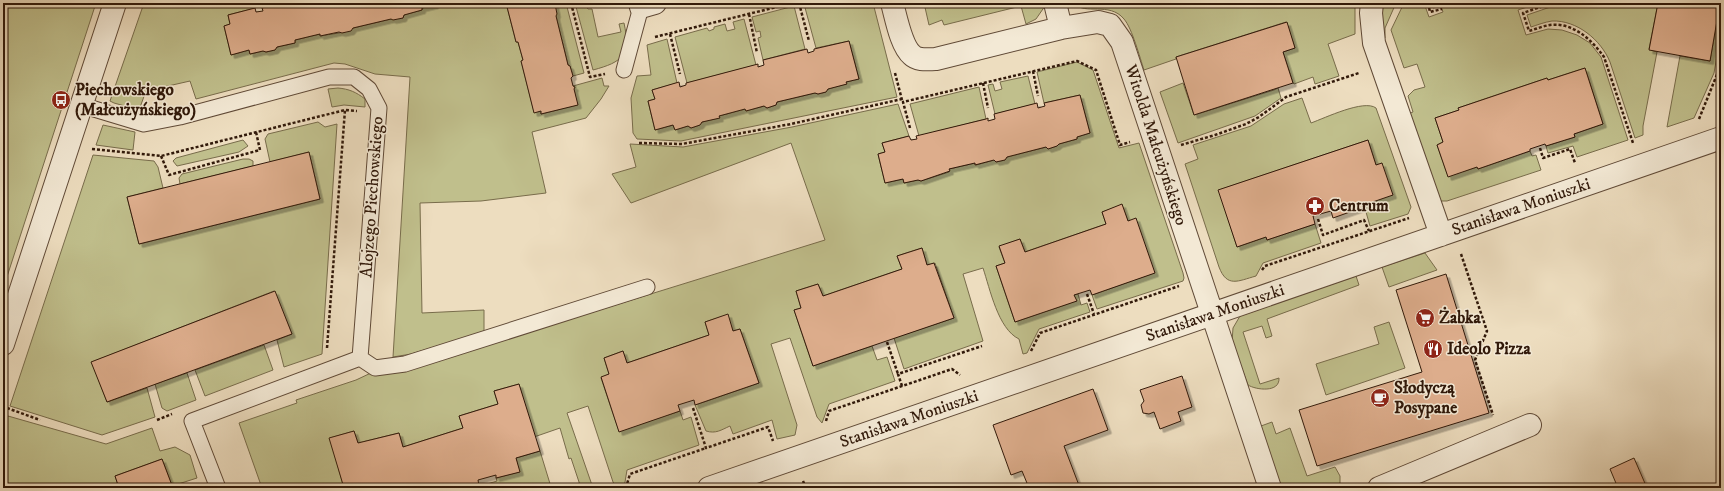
<svg xmlns="http://www.w3.org/2000/svg" width="1724" height="491" viewBox="0 0 1724 491" font-family="'IM FELL DW Pica',serif">
	<style>
		.green { fill: #c0bf8c; stroke: #786c4b }
		.building { fill: #ddad8c; stroke: #31190a; filter: url(#shadow) }
		.lines { fill: none; stroke-linecap: round; stroke-linejoin: round }
		.service-casing { stroke: #604a37; stroke-width: 17 }
		.minor-casing { stroke: #604a37; stroke-width: 24 }
		.tertiary-casing { stroke: #604a37; stroke-width: 24 }
		.path { stroke: #31190a; stroke-width: 2.5; stroke-dasharray: 3 2; stroke-linecap: butt }
		.service { stroke: #f3e9d5; stroke-width: 15 }
		.minor { stroke: #f3e9d5; stroke-width: 22 }
		.tertiary { stroke: #f3e9d5; stroke-width: 22 }
		.labels { text-anchor: middle; dominant-baseline: central; stroke-width: 3; stroke-linejoin: round; paint-order: stroke }
		.poi-label { font-size: 17px; font-weight: bold; fill: #31190a; stroke: #f3e9d5; text-anchor: start }
		.street-label { font-size: 17px; fill: #31190a; stroke: #f3e9d5 }
	</style>
	<defs>
		<filter id="shadow"><feDropShadow dx="3.5" dy="3.5" stdDeviation="0" flood-color="#0004"/></filter>
	</defs>
	<rect width="100%" height="100%" fill="#edddbf"/>
	<filter id="stains"><feTurbulence type="fractalNoise" baseFrequency=".005" numOctaves="4"/><feColorMatrix values="0 0 0 0 .2 0 0 0 0 .09 0 0 0 0 .02 0 0 0 .5 -.17"/></filter>
	<radialGradient id="worn" r=".72"><stop offset=".6" stop-color="#630" stop-opacity="0"/><stop offset="1" stop-color="#630" stop-opacity=".3"/></radialGradient>
	<path class="green" d="M3,3H96L3,289Z
		M144,3H254L255,8L228,15L230,24L224,26L231,55L249,50L250,54L263,51L266,52L275,50L277,47L295,43V40L320,34L321,36C328,34 349,33 353,28L391,19L403,18L404,15L422,10V8L435,5V3H506L516,42H518L523,60L521,61L534,112L541,111V114L577,105L574,89L575,87L573,86L602,78L604,86H609L601,99L586,118L532,132L546,193L481,201L420,203L422,313L484,310V332L411,354L393,357L410,77L375,74L345,64L334,63L196,99L190,81L146,91L139,110L114,103L110,101Z
		M559,3H566L584,73L573,76L570,66L568,65L556,16L555,4Z
		M575,3H584L588,9H592L598,37L621,32L619,24L624,23C631,55 623,62 593,70Z
		M807,3H873L897,97L681,141L637,139L633,133L631,98L637,76L651,75L647,45L667,39L677,83L652,90L655,99L648,101L655,130L673,125L675,130L688,126L691,128L700,125L702,122L719,118V116L745,109L746,111L764,106L767,108L776,105L777,102L815,93L818,94L826,92L828,89L846,84V82L859,79L849,41L816,48L804,4Z
		M924,3H967L972,7L988,3H1044L1045,6L1036,19L1026,24L1021,6L944,25L942,20L929,25Z
		M1074,3H1355V34L1328,44L1339,76L1315,84L1313,77L1294,84L1293,83L1283,52L1295,48L1286,22L1176,57V59L1144,70C1140,58 1132,28 1124,19C1109,1 1085,16 1074,3Z
		M1381,3H1396L1385,28V38L1383,39Z
		M1404,3H1424L1429,17L1443,12L1441,6L1433,8L1432,3H1540L1518,10L1526,35L1548,29L1562,30L1577,35L1590,43L1601,57L1628,140L1577,157L1573,146L1548,153L1546,146L1575,137L1574,134L1603,124L1585,68L1548,80L1547,78L1458,108L1459,110L1435,118L1443,142L1437,145L1448,176L1477,167L1478,169L1530,151L1532,156L1536,155L1541,170L1447,201H1436L1408,114L1413,112L1408,96L1414,90L1425,87L1417,64L1404,68L1391,30Z
		M1562,3H1658L1649,49L1657,52L1643,126V135L1635,138L1610,62C1601,40 1577,20 1552,21C1545,22 1537,25 1531,27L1527,15Z
		M794,6L805,49L763,60L758,38L761,37L760,31L756,32L752,17Z
		M1719,9H1721V32L1714,73L1694,118L1667,127L1680,56L1710,61Z
		M744,19L756,65L687,83L675,37L707,28L709,31L714,29V27L725,24L727,31L735,29L733,22Z
		M1077,62L1093,70L1119,148L1139,143L1183,273L1184,278L1183,281L1097,309L1092,295L1154,273L1128,221L1122,205L1102,212L1106,224L1025,252L1020,239L999,247L1005,263L996,266L1015,322L1076,301L1074,295L1078,294L1081,305L1087,303L1090,312L1039,329L1027,353L1023,354L1019,339C998,329 990,289 983,268L963,274L983,341L904,369L894,338L954,318L935,263L927,265L922,248L897,256L902,269L823,296L818,284L796,291L801,308L794,310L813,366L872,346L877,360L887,357L895,381L829,404L822,423L817,417L790,338L771,344L797,425L795,435L777,439L772,420L733,434L730,426C721,430 716,434 706,431L695,405L759,383L740,329L733,331L727,315L705,322L709,335L627,363L623,351L604,358L609,374L601,378L619,431L680,411L683,420L691,417L699,445L627,470L624,488H617L613,482L588,406L567,413L593,488H581L571,458L569,459L560,428L534,437L519,384L494,391L498,404L459,416L463,428L403,447L399,433L358,443L354,431L330,438L344,488H262L239,423L297,403L296,400L356,380L373,372L415,367L825,240L791,143L631,203L612,174L636,167L630,144L683,147L792,127L898,104L909,136L882,143L885,152L878,154L885,183L903,179L904,183L918,180L921,181L949,172V169L975,163L976,165L994,160L996,162L1005,160L1007,157L1046,147L1048,149L1057,146L1059,144L1077,139V137L1090,133L1080,95L1044,103L1037,72Z
		M1028,76L1035,104L995,114L988,85L993,84L995,91L1002,89L1000,82Z
		M1183,83L1194,115L1274,90L1278,88L1281,98L1255,116L1178,143L1160,92Z
		M979,87L986,119L919,136L910,104Z
		M338,88C349,89 356,92 365,99V107L344,105L332,107L328,89Z
		M1302,98L1311,123C1325,118 1364,99 1376,108L1411,207L1408,214L1370,226L1364,205L1382,163L1376,165L1368,140L1219,190L1237,247L1266,237L1267,240L1315,224L1321,243L1263,263L1256,276C1238,281 1227,288 1219,267L1185,164L1198,159L1193,145L1251,126L1284,104Z
		M318,122L325,127L337,124L322,354L284,367L277,340L292,334L274,291L92,362L107,402L147,388L155,417L102,435L10,406L93,155L154,161L158,167L163,188L127,197L139,244L320,199L309,152L270,162L265,139L268,134Z
		M103,125L135,132L133,150L96,145Z
		M243,140L248,146L239,152L177,166L173,161L176,158Z
		M243,159H249L253,161V166L180,184L179,178L182,174Z
		M1425,253L1437,270L1389,287L1382,267Z
		M1356,276L1359,285L1267,319L1272,336L1266,338L1262,326L1243,332L1260,384L1279,378C1280,393 1256,390 1248,385L1232,342L1233,328L1240,316Z
		M1389,322L1405,368L1326,395L1316,364L1379,344L1374,327Z
		M264,345L273,370L205,396L195,370Z
		M187,373L196,400L167,411L162,408L155,384Z
		M8,416L106,444L152,428L160,451L175,447L190,455L197,478L172,486L162,459L115,476L119,488H3V431Z
		M1272,422L1276,434L1290,428L1307,476L1335,467L1340,476V483L1331,488H1281L1263,435L1261,426Z
		M540,451L551,487L547,488H488L487,484L497,481L496,478L519,472L516,458Z"/>
	<path class="building" d="M283,3H435V5L422,8V10L404,15L403,18L393,20L391,19L353,28L351,31L342,33L339,32L320,36V34L295,40V43L277,47L275,50L266,52L263,51L250,54L249,50L231,55L224,26L230,24L228,15L255,8L256,12L263,11L262,8Z
		M506,3L555,4L557,14L556,16L568,65L570,66L573,76L571,78L573,86L575,87L574,89L578,105L541,114V111L534,113L521,61L523,60L518,42H516L514,34Z
		M1658,3H1720L1710,61L1649,50Z
		M1287,22L1295,48L1283,52L1293,83L1194,115L1176,57Z
		M849,41L859,79L846,82L847,84L828,89L826,92L818,94L815,93L777,102L776,105L767,108L764,106L746,111L745,109L719,116L720,118L702,122L700,125L691,128L688,126L675,130L673,125L655,130L648,101L655,99L652,90L679,82L680,87L686,85V83L758,64V67L764,65L763,60L807,49L808,53L814,51V49Z
		M1585,68L1603,124L1574,134L1575,137L1546,146L1545,144L1530,149V151L1478,169L1477,167L1448,177L1437,145L1443,142L1435,118L1459,110L1458,108L1547,78L1548,80Z
		M1080,95L1090,133L1077,137V139L1059,144L1057,146L1048,149L1046,147L1007,157L1005,160L996,162L994,160L975,165V163L949,169L950,171L921,181L918,180L904,183L903,179L885,183L878,154L885,152L882,143L909,136L911,140L917,139L916,136L986,119L988,118V121L995,119L994,114L1037,103L1038,108L1045,106L1044,103Z
		M1368,140L1376,165L1382,163L1393,195L1364,205V207L1333,218L1331,211L1313,216L1315,224L1267,240L1266,237L1237,247L1218,190Z
		M309,152L320,199L139,244L127,197Z
		M1122,204L1128,221L1136,218L1155,273L1092,295L1090,290L1074,295L1077,301L1015,322L996,266L1005,263L999,246L1020,239L1025,252L1106,224L1102,212Z
		M922,248L927,265L934,263L954,318L813,366L794,310L801,308L796,291L818,284L823,296L902,269L897,256Z
		M1446,274L1489,413L1317,466L1299,410L1422,372L1396,290Z
		M275,291L292,334L107,402L91,362Z
		M728,314L733,331L740,329L759,383L695,405L694,400L678,405L680,411L619,432L601,377L609,374L604,358L623,351L627,363L709,335L705,322Z
		M1182,376L1192,407L1178,412L1181,421L1160,429L1154,412L1149,414L1143,413L1141,405L1144,401L1140,390Z
		M519,384L540,451L516,458L520,472L496,478V475L478,480L479,486L472,488H344L329,438L354,431L358,443L399,433L403,447L463,428L459,416L498,404L494,391Z
		M1093,389L1108,430L1064,446L1080,488H1029L1022,471L1011,475L993,425Z
		M1634,458L1647,488H1618L1610,469Z
		M162,459L173,488H119L115,476Z"/>
	<g class="lines">
		<g class="service-casing">
			<path id="service" d="M624,70L641,7
				M81,105L144,124L180,117L329,77H354L369,89L379,108L360,358
				M360,358L375,368L405,364L647,287
				M218,488L192,421L360,358"/>
		</g>
		<g class="minor-casing">
			<path id="minor" d="M640,3L641,7L655,3
				M892,3C896,17 901,46 912,55C918,61 929,59 936,59L1061,28L1098,22L1110,25L1122,42L1270,488
				M1055,3L1061,28
				M1372,3L1371,13L1374,43L1441,235
				M709,488L1721,138
				M1379,488L1530,425"/>
		</g>
		<g class="tertiary-casing">
			<path id="tertiary" d="M3,344L115,3"/>
		</g>
		<path class="path" d="M571,3L590,77L605,74
			M589,3L590,6L602,3
			M799,3L809,41
			M1428,3L1430,12L1442,9
			M1552,3L1523,13L1529,31C1536,29 1543,26 1550,25C1573,22 1592,40 1604,57L1633,143
			M749,14L757,53
			M670,34L680,74
			M655,37L793,3
			M1033,71L1038,96
			M895,73L902,100
			M983,83L988,108
			M1699,119L1718,72L1721,56
			M910,128L903,102L1077,61L1096,70L1120,145L1130,142
			M639,143L682,144L791,124L902,99
			M1181,145L1215,135L1246,124L1259,117L1286,97L1359,73
			M1540,148L1543,158L1570,149L1575,163
			M92,149L161,156L345,110L357,111
			M161,156L169,175L260,150L256,132
			M1318,219L1323,235L1364,220L1369,231
			M1461,254L1487,331L1475,360L1493,415
			M1262,270L1265,266L1409,218
			M1087,294L1094,314
			M887,342L898,374
			M327,348L345,110
			M1031,351L1040,333L1179,286
			M902,386L898,374L982,346
			M7,408L40,420
			M693,408L706,448L768,427L773,441
			M157,420L172,414
			M826,421L829,411L952,369L960,375
			M803,481L806,488
			M484,485L485,488
			M628,488L627,484L630,474L706,448"/>
		<use href="#service" class="service"/>
		<use href="#minor" class="minor"/>
		<use href="#tertiary" class="tertiary"/>
	</g>
	<defs>
		<g id="bus-disc" transform="scale(1)"><circle r="9.5" fill="#8f2418" stroke="#f3e9d5"/><path d="M-5-6H5V4H4V6H2V4H-2V6H-4V4H-5ZM-3.5-4V0h7V-4ZM-3.5 1.2v1.5H-2V1.2ZM2 1.2v1.5H3.5V1.2Z" fill="#fff"/></g>
		<g id="pharmacy-disc" transform="scale(1)"><circle r="9.5" fill="#8f2418" stroke="#f3e9d5"/><path d="M-2-6h4v4h4v4h-4v4h-4v-4h-4v-4h4Z" fill="#fff"/></g>
		<g id="supermarket-disc" transform="scale(1)"><circle r="9.5" fill="#8f2418" stroke="#f3e9d5"/><path d="M-6-5.5h2.5l.6 2H6L4.5 2H-2.5L-4.4-4H-6ZM-1.5 3.2a1.3 1.3 0 1 0 .1 0ZM3 3.2a1.3 1.3 0 1 0 .1 0Z" fill="#fff"/></g>
		<g id="restaurant-disc" transform="scale(1)"><circle r="9.5" fill="#8f2418" stroke="#f3e9d5"/><path d="M-5-6h1v4h1v-4h1v4h1v-4h1v5L-1.5 .5V6h-2V.5L-5-1ZM5-6V6H3V1.5H1.5Q1.5-4 5-6Z" fill="#fff"/></g>
		<g id="cafe-disc" transform="scale(1)"><circle r="9.5" fill="#8f2418" stroke="#f3e9d5"/><path d="M-5.5-4.5H6V0H3Q3 3.5 0 3.5H-2.5Q-5.5 3.5-5.5 0ZM3-3.2v2h1.7v-2ZM-6 4.5H4V6H-6Z" fill="#fff"/></g>
	</defs>
	<g fill-rule="evenodd">
		<use href="#bus-disc" x="61" y="100"/>
		<use href="#pharmacy-disc" x="1315" y="206"/>
		<use href="#supermarket-disc" x="1425" y="318"/>
		<use href="#restaurant-disc" x="1433" y="349"/>
		<use href="#cafe-disc" x="1380" y="398"/>
	</g>
	<g class="labels">
		<g class="poi-label">
			<text x="75" y="90">Piechowskiego<tspan x="75" dy="20">(Małcużyńskiego)</tspan></text>
			<text x="1329" y="206">Centrum</text>
			<text x="1439" y="318">Żabka</text>
			<text x="1447" y="349">Ideolo Pizza</text>
			<text x="1394" y="388">Słodyczą<tspan x="1394" dy="20">Posypane</tspan></text>
		</g>
		<g class="street-label">
			<text transform="translate(1156 145) rotate(72)">Witolda Małcużyńskiego</text>
			<text transform="translate(372 197) rotate(-86)">Alojzego Piechowskiego</text>
			<text transform="translate(1521 207) rotate(-19)">Stanisława Moniuszki</text>
			<text transform="translate(1215 313) rotate(-19)">Stanisława Moniuszki</text>
			<text transform="translate(909 419) rotate(-19)">Stanisława Moniuszki</text>
		</g>
	</g>
	<rect width="1724" height="491" fill="none" stroke="#edddbf" stroke-width="16"/>
	<rect x="4" y="4" width="1716" height="483" fill="none" stroke="#31190a" stroke-width="2"/>
	<rect x="8" y="8" width="1708" height="475" fill="none" stroke="#31190a"/>
	<rect width="100%" height="100%" filter="url(#stains)"/>
	<rect width="100%" height="100%" fill="url(#worn)"/>
</svg>
